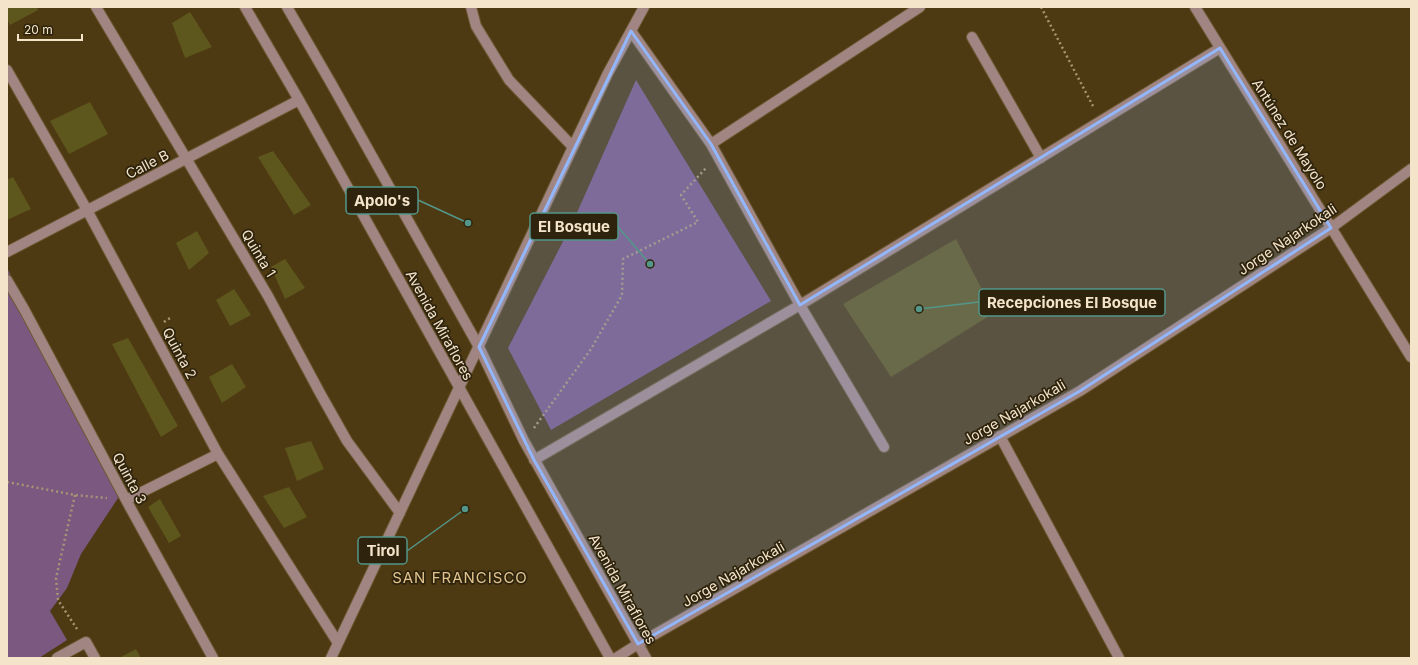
<svg xmlns="http://www.w3.org/2000/svg" width="1418" height="665" viewBox="0 0 1418 665" font-family="Inter,sans-serif">
	<style>
		.green { fill: #7a5880 }
		.building { fill: #5e571d }
		.lines { fill: none; stroke-linecap: round; stroke-linejoin: round }
		.minor-casing { stroke: #6c5933; stroke-width: 12 }
		.path { stroke: #a69575; stroke-width: 2.5; stroke-dasharray: 2 3; stroke-linecap: butt }
		.minor { stroke: #a18583; stroke-width: 10 }
		.marked { fill: #92b7fd; fill-opacity: 0.2; stroke: #92b7fd; stroke-width: 3; stroke-linejoin: round }
		.labels { text-anchor: middle; dominant-baseline: central; stroke-width: 3.5; stroke-linejoin: round; paint-order: stroke }
		.street-label { font-size: 14px; fill: #f3e4ca; stroke: #2e230d }
		.neighbourhood-label { font-size: 15px; letter-spacing: 1px; fill: #e2c48e; stroke: #2e230d }
		.leader { fill: none; stroke: #53978a; stroke-width: 1.5 }
		.callout-dot { fill: #53978a; stroke: #2e230d; stroke-width: 1.5 }
		.callout { fill: #2e230d; stroke: #53978a; stroke-width: 1.5 }
		.callout-label { font-size: 15px; text-anchor: middle; font-weight: bold; fill: #f3e4ca }
	</style>
	<rect width="100%" height="100%" fill="#4e3a12"/>
	<path class="green" d="M636,80L771,301L551,430L508,348L571,226Z
		M7,270H8L122,492L81,554L67,588L50,611L67,640L39,658H7Z"/>
	<path class="building" d="M7,7H37L38,10L10,25L7,19Z
		M190,12L212,47L185,58L172,23Z
		M90,102L108,134L69,154L50,121Z
		M273,151L311,205L294,215L258,157Z
		M13,177L31,209L7,220V180Z
		M197,231L209,253L189,270L176,243Z
		M956,239L994,313L891,377L843,304Z
		M285,259L305,288L285,299L271,267Z
		M234,289L251,315L230,326L216,300Z
		M128,338L178,426L161,437L112,344Z
		M232,364L246,387L222,403L209,377Z
		M311,441L324,469L297,481L285,448Z
		M289,487L307,517L284,528L263,496Z
		M160,499L181,536L169,543L148,507Z
		M136,649L141,658H119Z"/>
	<g class="lines">
		<g class="minor-casing">
			<path id="minor" d="M96,7L268,296L320,393L347,441L400,513
				M245,7L299,100L610,658
				M287,7L331,83L479,347L524,441L646,658
				M471,7L476,26L509,80L573,147
				M1195,7L1411,357
				M631,31L711,144L800,305L884,447
				M972,37L1041,158
				M7,70L87,210L218,454L338,643
				M711,144L920,7
				M7,252L299,100
				M7,280L24,309L126,500L213,658
				M1000,436L1119,658
				M534,460L800,305L1220,48
				M126,500L218,454
				M57,658L86,642L95,658
				M331,658L608,73L644,7
				M616,658L638,644L1080,391L1331,228L1411,169"/>
		</g>
		<path class="path" d="M1041,7L1094,108
			M164,322L170,318
			M534,428L591,349L622,295L623,259L698,222L681,195L706,168
			M7,482L75,495L107,498
			M75,495L56,578L58,600L77,629"/>
		<use href="#minor" class="minor"/>
	</g>
	<path class="marked" d="M631,31L711,144L800,305L1220,48L1331,228L1080,391L638,644L534,460L479,347Z"/>
	<g class="labels">
		<g class="street-label">
			<text transform="translate(1290 134) rotate(58)">Antúnez de Mayolo</text>
			<text transform="translate(147 164) rotate(-27)">Calle B</text>
			<text transform="translate(1287 239) rotate(-34)">Jorge Najarkokali</text>
			<text transform="translate(259 253) rotate(59)">Quinta 1</text>
			<text transform="translate(440 325) rotate(61)">Avenida Miraflores</text>
			<text transform="translate(180 353) rotate(62)">Quinta 2</text>
			<text transform="translate(1014 412) rotate(-30)">Jorge Najarkokali</text>
			<text transform="translate(130 478) rotate(62)">Quinta 3</text>
			<text transform="translate(733 574) rotate(-30)">Jorge Najarkokali</text>
			<text transform="translate(623 589) rotate(61)">Avenida Miraflores</text>
		</g>
		<g class="neighbourhood-label">
			<text x="460" y="577">SAN FRANCISCO</text>
		</g>
	</g>
	<path class="leader" d="M468 223L418 200M650 264L618 227M919 309L979 302M465 509L407 551"/>
	<g class="callout-dot">
		<circle cx="468" cy="223" r="4"/>
		<circle cx="650" cy="264" r="4"/>
		<circle cx="919" cy="309" r="4"/>
		<circle cx="465" cy="509" r="4"/>
	</g>
	<g class="callout">
		<rect x="346" y="187" width="72" height="27" rx="4"/>
		<rect x="530" y="213" width="88" height="27" rx="4"/>
		<rect x="979" y="289" width="186" height="27" rx="4"/>
		<rect x="358" y="537" width="49" height="27" rx="4"/>
	</g>
	<g class="callout-label">
		<text x="382" y="206">Apolo's</text>
		<text x="574" y="232">El Bosque</text>
		<text x="1072" y="308">Recepciones El Bosque</text>
		<text x="383" y="556">Tirol</text>
	</g>
	<rect width="1418" height="665" fill="none" stroke="#f3e4ca" stroke-width="16"/>
	<path d="M18 34v6h64v-6" fill="none" stroke="#f3e4ca" stroke-width="2"/>
	<text x="24" y="34" font-size="12" fill="#f3e4ca" stroke="#2e230d" stroke-width="3" paint-order="stroke">20 m</text>
</svg>
